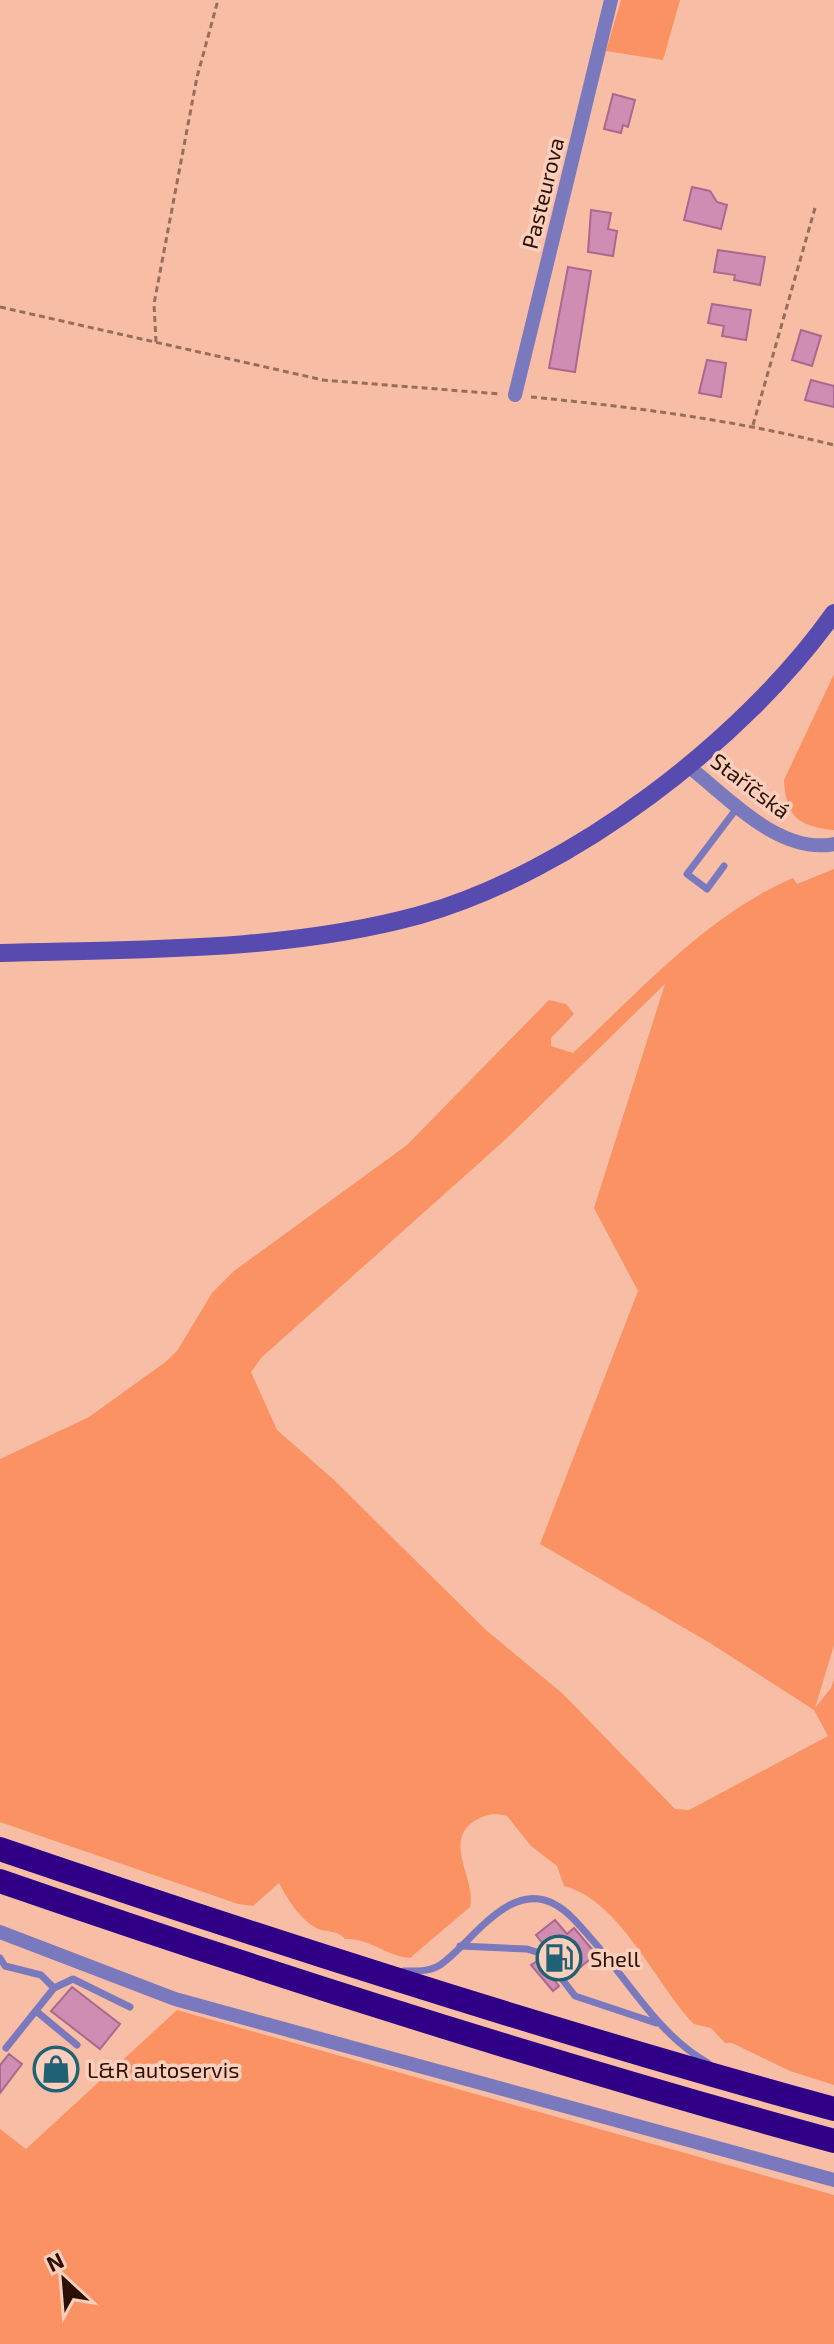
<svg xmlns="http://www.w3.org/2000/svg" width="834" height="2344" viewBox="0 0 834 2344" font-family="'Exo 2',sans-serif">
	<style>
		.green { fill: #fa9263; fill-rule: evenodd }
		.building { fill: #d08db3; stroke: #a9698f; stroke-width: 2 }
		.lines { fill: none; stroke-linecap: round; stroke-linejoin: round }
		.path { stroke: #986d5a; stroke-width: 3; stroke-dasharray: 6 4; stroke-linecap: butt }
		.lane { stroke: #7b79bd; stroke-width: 7 }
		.street { stroke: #7b79bd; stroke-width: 14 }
		.secondary { stroke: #574bb0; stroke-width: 18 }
		.highway { stroke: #2f0085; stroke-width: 24 }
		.labels { text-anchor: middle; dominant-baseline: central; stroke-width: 7; stroke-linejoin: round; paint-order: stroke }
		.street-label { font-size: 22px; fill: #2a1005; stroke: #fccfbc }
		.poi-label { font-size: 22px; fill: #2a1005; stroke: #fccfbc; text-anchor: start }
	</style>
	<rect width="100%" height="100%" fill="#f8bea5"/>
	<path class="green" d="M621,0H680L663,60L606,51Z
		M834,674V830H833C798,826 786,817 784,780Z
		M834,869V1645L815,1708L831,1688L834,1679V2085L790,2071L732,2043H725L711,2028L694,2024C656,1985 620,1900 564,1886L557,1866L531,1846L507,1816C495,1813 486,1814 476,1820C441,1840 477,1880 470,1907L410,1958C386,1956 370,1938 345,1939C336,1929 326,1933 316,1928C299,1918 288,1900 279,1883L253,1906L238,1904L0,1822V1459L89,1417L164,1363L177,1351L212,1293L234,1271L407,1145L549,1000L566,1004L574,1014L551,1038V1046L573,1053C641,990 707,915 793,878L797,884ZM665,984L594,1208L638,1291L540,1544L710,1643L814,1710L828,1736L689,1810L675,1809L562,1693L486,1630L333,1479L277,1430L251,1372L261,1358L506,1139Z
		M177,2010L834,2195V2344H0V2129L26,2149Z"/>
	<path class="building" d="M613,94L635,100L628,127L623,125L621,133L604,129Z
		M692,187L710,191L717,202L727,205L721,229L684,220Z
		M591,210L611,213L608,229L617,231L613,256L588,252Z
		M718,250L765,257L760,285L734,280L735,275L714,272Z
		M568,267L591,271L575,372L549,368Z
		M712,304L751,310L746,340L722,336L724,326L708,323Z
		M801,330L821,336L812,366L792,360Z
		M707,360L726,363L721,397L699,393Z
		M811,380L834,386V407L805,400Z
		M555,1920L567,1934L574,1928L596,1954L569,1977L536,1935Z
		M539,1960L559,1986L553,1991L531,1965Z
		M72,1987L120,2024L100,2049L51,2011Z
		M9,2054L22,2064L0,2093V2065Z"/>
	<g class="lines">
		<path class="path" d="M0,307L323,380L500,394
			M156,342L154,304L197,77L218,0
			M531,397C634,407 734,420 834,445
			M753,425L815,208"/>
		<path class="lane" d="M724,866L707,889L687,874L737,808
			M460,1946L527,1949L543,1954L575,1996L656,2023
			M0,1958L5,1966L41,1975L54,1988L6,2048
			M404,1971C416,1971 429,1972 440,1965C472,1943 510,1878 556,1905C572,1914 583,1930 595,1943C631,1985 660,2036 708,2063
			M54,1988L73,1979L130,2007
			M36,2011L77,2045"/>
		<path class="street" d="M515,395L611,0
			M688,766C728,797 779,855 834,844
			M0,1932L175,1999L834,2180"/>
		<path class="secondary" d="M0,953C140,949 285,952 420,915C572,872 744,740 834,613"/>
		<path class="highway" d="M0,1849C276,1943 553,2032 834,2109
			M0,1881C275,1976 553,2064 834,2141"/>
	</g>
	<defs>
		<g id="fuel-ring" transform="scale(2.3)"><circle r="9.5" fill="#fccfbc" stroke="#216176" stroke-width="1.5"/><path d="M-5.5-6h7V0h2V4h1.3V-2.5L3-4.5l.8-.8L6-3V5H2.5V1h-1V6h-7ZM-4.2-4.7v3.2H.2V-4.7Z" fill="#216176"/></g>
		<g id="shop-ring" transform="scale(2.3)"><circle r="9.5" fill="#fccfbc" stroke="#216176" stroke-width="1.5"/><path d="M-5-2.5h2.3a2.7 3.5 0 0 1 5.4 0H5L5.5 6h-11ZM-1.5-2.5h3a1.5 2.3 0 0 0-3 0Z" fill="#216176"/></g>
	</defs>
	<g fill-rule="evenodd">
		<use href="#fuel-ring" x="559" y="1958"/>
		<use href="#shop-ring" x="56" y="2069"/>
	</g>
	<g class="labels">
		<g class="street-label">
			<text transform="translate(542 193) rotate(-76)">Pasteurova</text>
			<text transform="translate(751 785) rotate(37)">Staříčská</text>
		</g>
		<g class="poi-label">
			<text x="590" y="1958">Shell</text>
			<text x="87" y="2069">L&amp;R autoservis</text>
		</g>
	</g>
	<g transform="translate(64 2280) rotate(334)" stroke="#fccfbc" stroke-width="6" paint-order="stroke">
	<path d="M0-6L14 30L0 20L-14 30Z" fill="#2a1005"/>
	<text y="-12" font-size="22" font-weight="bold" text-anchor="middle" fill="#2a1005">N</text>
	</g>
</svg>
